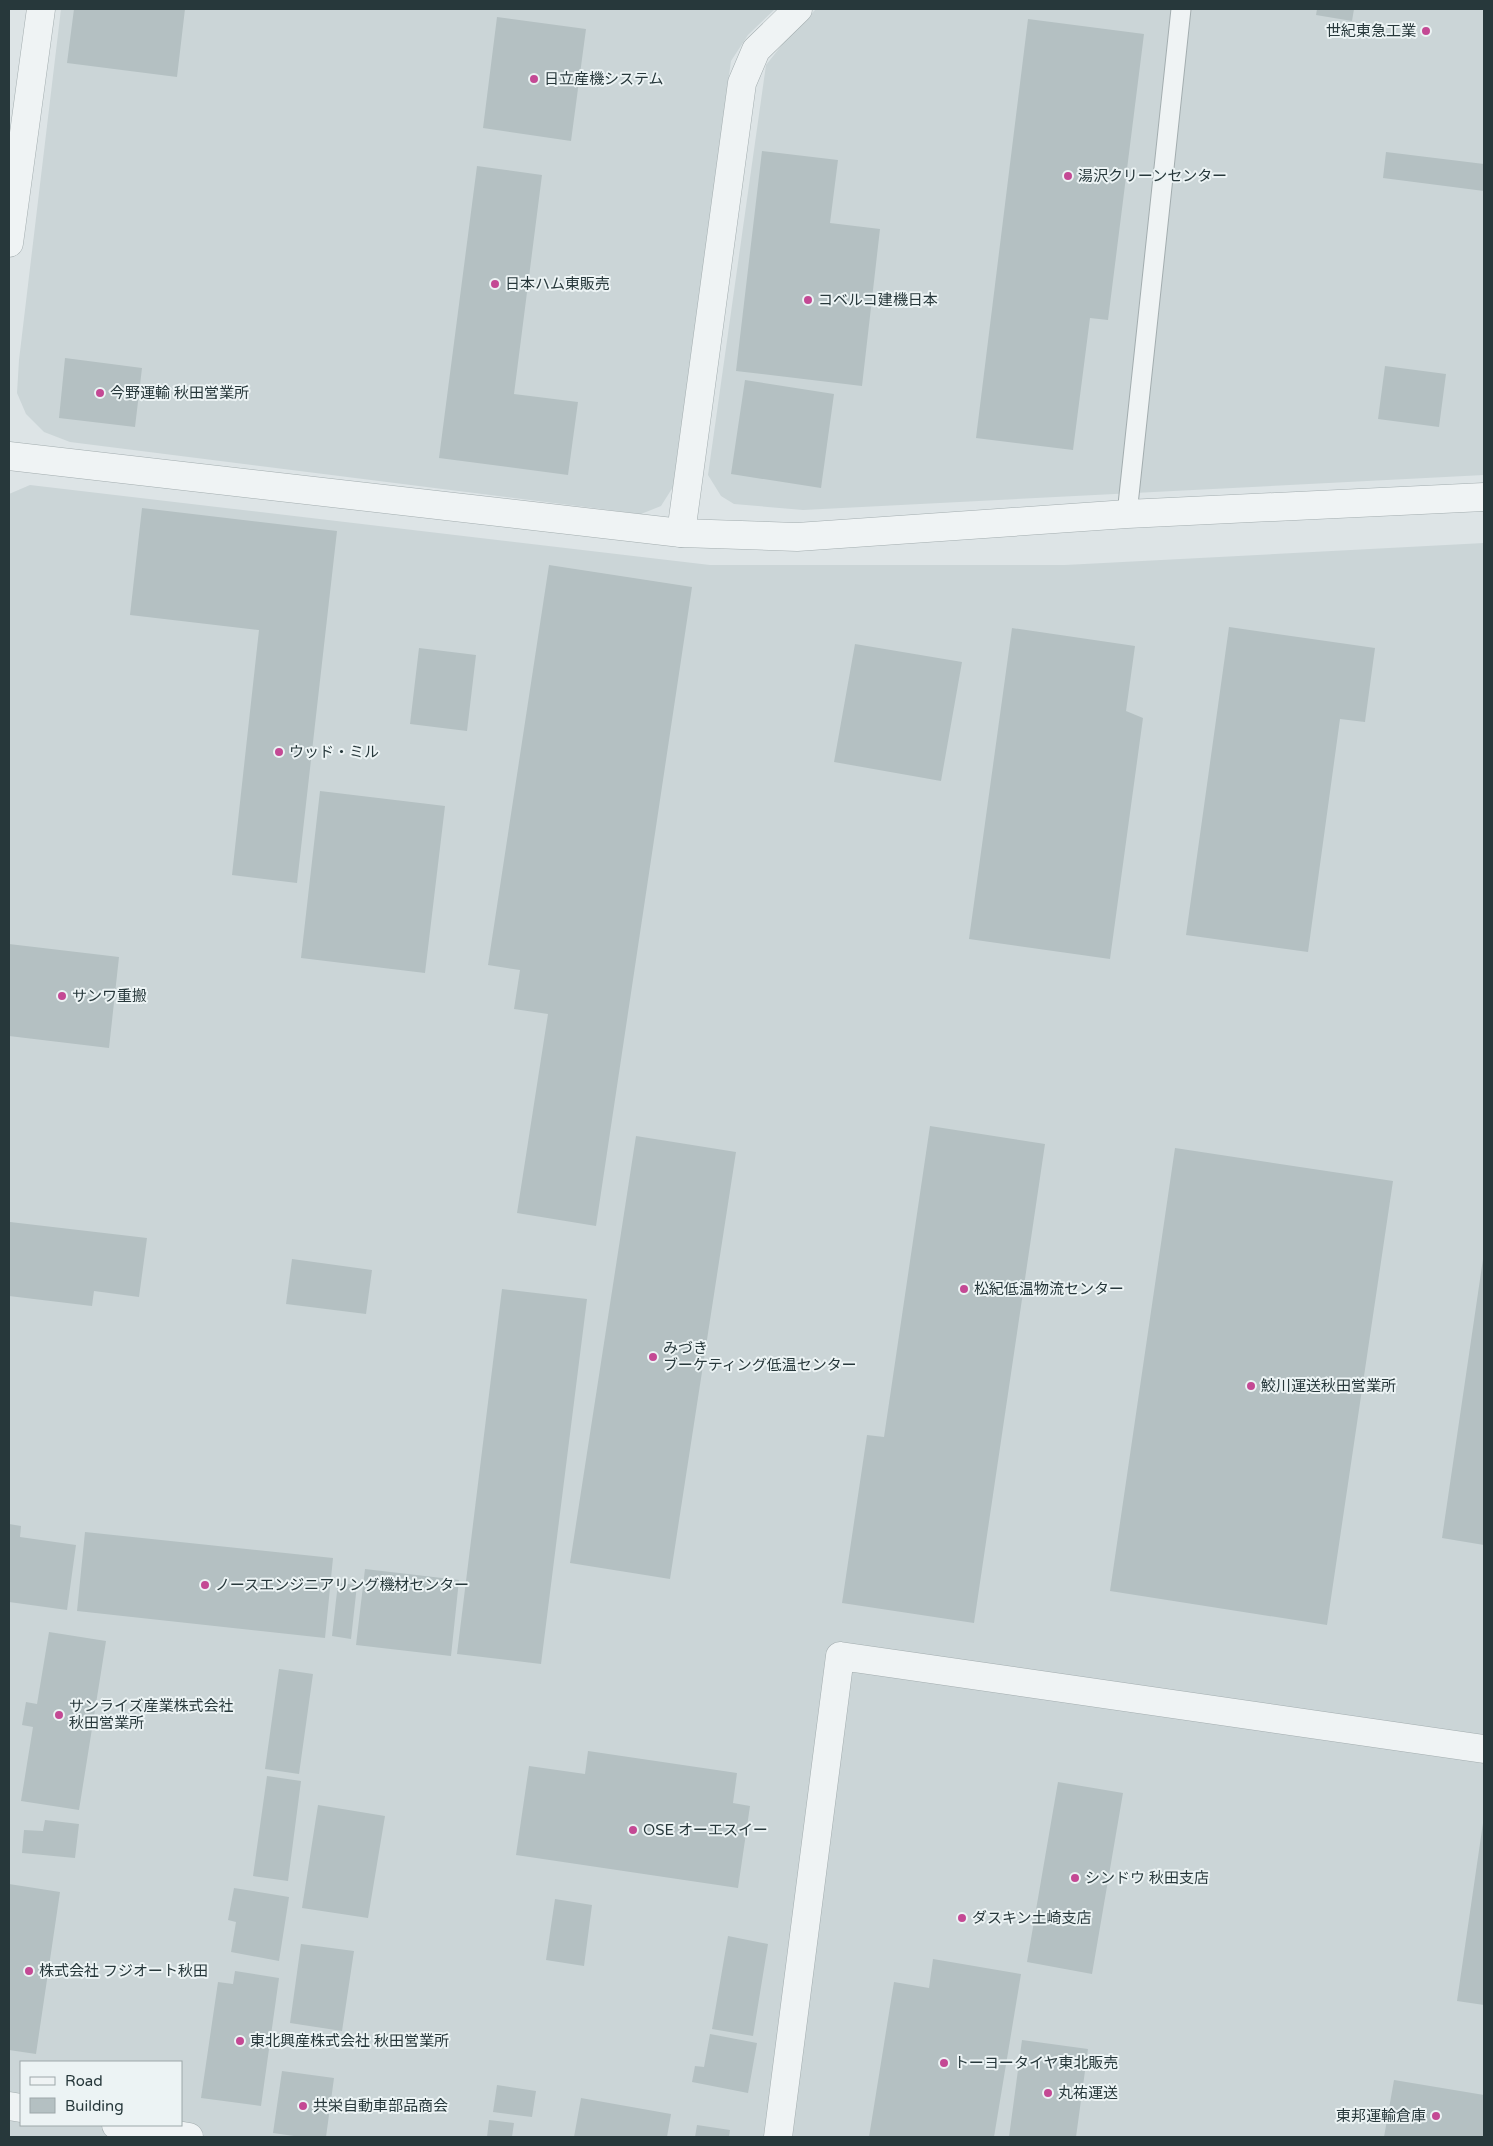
<svg xmlns="http://www.w3.org/2000/svg" width="1493" height="2146" viewBox="0 0 1493 2146" font-family="'Varela Round','Noto Sans JP',sans-serif">
	<style>
		.built { fill: #cbd5d7; fill-rule: evenodd }
		.building { fill: #b4c0c2 }
		.lines { fill: none; stroke-linecap: round; stroke-linejoin: round }
		.service-casing { stroke: #a3adaf; stroke-width: 21 }
		.minor-casing { stroke: #a3adaf; stroke-width: 29 }
		.tertiary-casing { stroke: #a3adaf; stroke-width: 29 }
		.service { stroke: #eff3f4; stroke-width: 19 }
		.minor { stroke: #eff3f4; stroke-width: 28 }
		.tertiary { stroke: #eff3f4; stroke-width: 28 }
		.poi-dot { fill: #c44994; stroke: #ecf3f4; stroke-width: 2 }
		.labels { text-anchor: middle; dominant-baseline: central; stroke-width: 4; stroke-linejoin: round; paint-order: stroke }
		.poi-label { font-size: 15px; fill: #27383b; stroke: #ecf3f4; text-anchor: start }
	</style>
	<rect width="100%" height="100%" fill="#dde4e6"/>
	<path class="built" d="M61,9H775L748,35L731,61L673,487L661,506L641,514L70,442L44,432L26,414L17,393L19,360Z
		M816,9H1484V475L803,510L734,504L721,496L708,475L766,65L789,36Z
		M30,485L710,565H1065L1484,543V2137H9V494ZM21,2062H181V2125H21Z"/>
	<path class="building" d="M74,9H185L177,77L67,63Z
		M1317,9H1354L1352,21L1316,15Z
		M497,17L586,29L571,141L483,128Z
		M1028,19L1144,34L1108,320L1090,318L1073,450L976,438Z
		M762,151L838,160L830,223L880,229L862,386L736,371Z
		M1386,152L1484,164V191L1383,178Z
		M477,166L542,175L514,394L578,402L568,475L439,458Z
		M65,358L142,368L135,427L59,418Z
		M1385,366L1446,374L1439,427L1378,419Z
		M745,380L834,394L821,488L731,474Z
		M142,508L337,531L297,883L232,875L259,630L130,615Z
		M549,565L692,587L596,1226L517,1213L548,1014L514,1009L520,970L488,965Z
		M1229,627L1375,648L1365,722L1340,719L1308,952L1186,935Z
		M1012,628L1135,646L1126,711L1143,718L1110,959L969,939Z
		M855,644L962,662L941,781L834,762Z
		M419,648L476,655L467,731L410,724Z
		M320,791L445,806L425,973L301,958Z
		M9,944L119,957L109,1048L9,1036Z
		M930,1126L1045,1144L974,1623L842,1603L867,1435L884,1437Z
		M636,1136L736,1152L670,1579L570,1563Z
		M1175,1148L1393,1181L1327,1625L1110,1591Z
		M10,1222L147,1238L139,1297L94,1291L92,1306L9,1296Z
		M292,1259L372,1270L366,1314L286,1304Z
		M1483,1259H1484V1545L1442,1538Z
		M502,1289L587,1299L541,1664L457,1654Z
		M9,1524L21,1526L20,1537L76,1545L67,1610L9,1602Z
		M85,1532L333,1558L325,1638L77,1611Z
		M365,1569L459,1580L451,1656L356,1645Z
		M338,1583L357,1585L351,1639L332,1636Z
		M49,1632L106,1641L79,1810L21,1801L33,1727L22,1725L26,1702L37,1704Z
		M279,1669L313,1674L299,1774L265,1769Z
		M588,1751L737,1773L733,1803L750,1806L738,1888L516,1855L529,1766L585,1774Z
		M267,1776L301,1781L288,1881L253,1876Z
		M1058,1782L1123,1793L1092,1974L1027,1962Z
		M318,1805L385,1816L368,1918L302,1908Z
		M45,1820L79,1824L75,1858L22,1853L24,1830L43,1831Z
		M1483,1823H1484V2005L1457,2001Z
		M9,1884L60,1892L36,2054L9,2050Z
		M234,1888L289,1897L279,1961L231,1952L236,1922L228,1920Z
		M555,1899L592,1905L584,1966L546,1960Z
		M728,1936L768,1944L753,2036L712,2029Z
		M301,1944L354,1951L342,2031L290,2023Z
		M933,1959L1021,1974L994,2137H869L894,1982L929,1988Z
		M235,1971L279,1978L261,2106L201,2098L218,1982L233,1984Z
		M710,2034L757,2043L748,2093L692,2082L695,2066L704,2067Z
		M1022,2040L1088,2049L1076,2137H1009Z
		M282,2071L334,2078L326,2137H301L273,2133Z
		M1394,2080L1484,2095V2137H1384Z
		M497,2085L536,2091L532,2117L493,2112Z
		M581,2098L671,2114L667,2137H574Z
		M489,2120L514,2123L512,2137H487Z
		M697,2125L730,2130L729,2137H695Z"/>
	<g class="lines">
		<g class="service-casing">
			<path id="service" d="M1127,514L1181,9"/>
		</g>
		<g class="minor-casing">
			<path id="minor" d="M681,533L742,83L756,50L798,9
				M778,2137L840,1656L1484,1749"/>
		</g>
		<g class="tertiary-casing">
			<path id="tertiary" d="M9,243L41,9
				M9,456L681,533L797,537L1127,514L1484,497
				M9,2106L21,2108
				M116,2125L189,2137"/>
		</g>
		<use href="#service" class="service"/>
		<use href="#minor" class="minor"/>
		<use href="#tertiary" class="tertiary"/>
	</g>
	<g class="poi-dot">
		<circle cx="1426" cy="31" r="5"/>
		<circle cx="534" cy="79" r="5"/>
		<circle cx="1068" cy="176" r="5"/>
		<circle cx="495" cy="284" r="5"/>
		<circle cx="808" cy="300" r="5"/>
		<circle cx="100" cy="393" r="5"/>
		<circle cx="279" cy="752" r="5"/>
		<circle cx="62" cy="996" r="5"/>
		<circle cx="964" cy="1289" r="5"/>
		<circle cx="653" cy="1357" r="5"/>
		<circle cx="1251" cy="1386" r="5"/>
		<circle cx="205" cy="1585" r="5"/>
		<circle cx="59" cy="1715" r="5"/>
		<circle cx="633" cy="1830" r="5"/>
		<circle cx="1075" cy="1878" r="5"/>
		<circle cx="962" cy="1918" r="5"/>
		<circle cx="29" cy="1971" r="5"/>
		<circle cx="240" cy="2041" r="5"/>
		<circle cx="944" cy="2063" r="5"/>
		<circle cx="1048" cy="2093" r="5"/>
		<circle cx="303" cy="2106" r="5"/>
		<circle cx="1436" cy="2116" r="5"/>
	</g>
	<g class="labels">
		<g class="poi-label">
			<text x="1416" y="31" text-anchor="end">世紀東急工業</text>
			<text x="544" y="79">日立産機システム</text>
			<text x="1078" y="176">湯沢クリーンセンター</text>
			<text x="505" y="284">日本ハム東販売</text>
			<text x="818" y="300">コベルコ建機日本</text>
			<text x="110" y="393">今野運輸 秋田営業所</text>
			<text x="289" y="752">ウッド・ミル</text>
			<text x="72" y="996">サンワ重搬</text>
			<text x="974" y="1289">松紀低温物流センター</text>
			<text x="663" y="1348">みづき<tspan x="663" dy="17">ブーケティング低温センター</tspan></text>
			<text x="1261" y="1386">鮫川運送秋田営業所</text>
			<text x="215" y="1585">ノースエンジニアリング機材センター</text>
			<text x="69" y="1706">サンライズ産業株式会社<tspan x="69" dy="17">秋田営業所</tspan></text>
			<text x="643" y="1830">OSE オーエスイー</text>
			<text x="1085" y="1878">シンドウ 秋田支店</text>
			<text x="972" y="1918">ダスキン土崎支店</text>
			<text x="39" y="1971">株式会社 フジオート秋田</text>
			<text x="250" y="2041">東北興産株式会社 秋田営業所</text>
			<text x="954" y="2063">トーヨータイヤ東北販売</text>
			<text x="1058" y="2093">丸祐運送</text>
			<text x="313" y="2106">共栄自動車部品商会</text>
			<text x="1426" y="2116" text-anchor="end">東邦運輸倉庫</text>
		</g>
	</g>
	<rect width="1493" height="2146" fill="none" stroke="#27383b" stroke-width="20"/>
	<rect x="20" y="2061" width="162" height="65" fill="#ecf3f4" stroke="#9da8aa"/>
	<rect x="30" y="2077" width="25" height="8" fill="#eff3f4" stroke="#9da8aa"/>
	<text x="65" y="2086" font-size="15" fill="#27383b">Road</text>
	<rect x="30" y="2098" width="25" height="15" fill="#b4c0c2" stroke="#9da8aa"/>
	<text x="65" y="2111" font-size="15" fill="#27383b">Building</text>
</svg>
